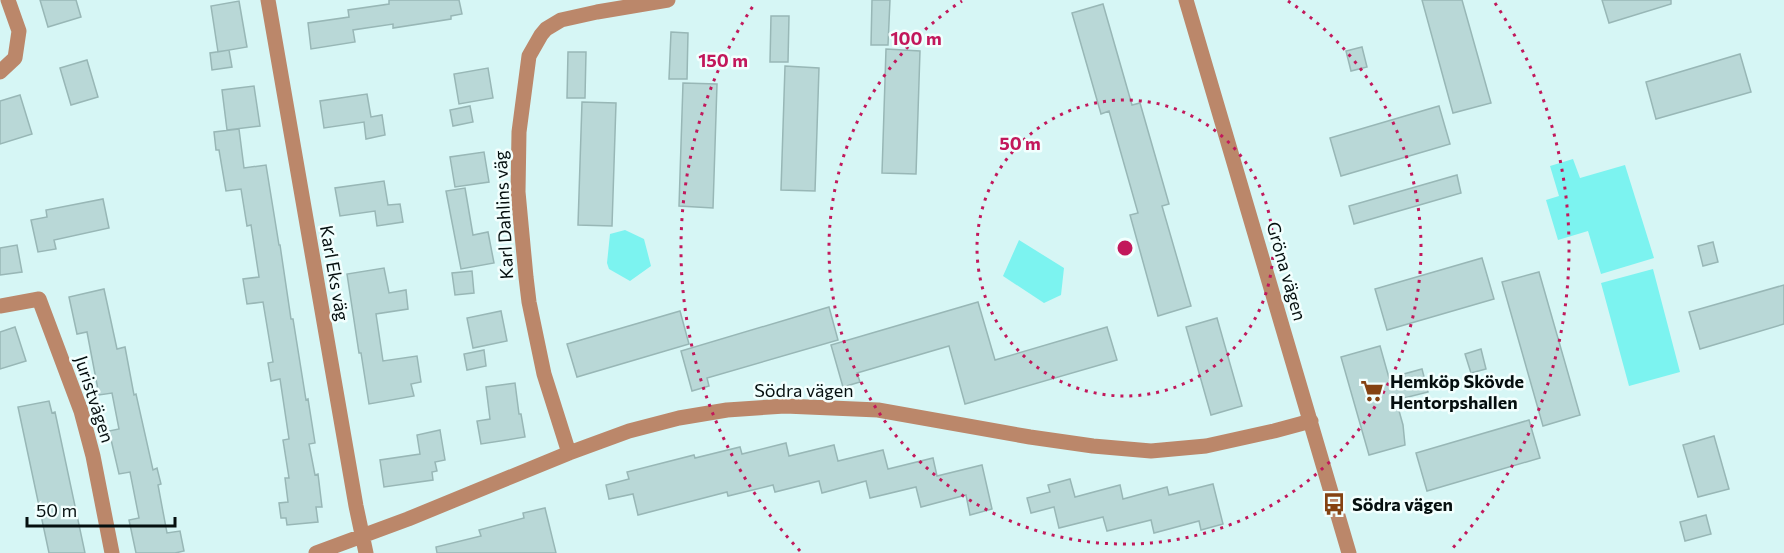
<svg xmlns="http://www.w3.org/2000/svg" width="1784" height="553" viewBox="0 0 1784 553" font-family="Commissioner,sans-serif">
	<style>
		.green { fill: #7cf3f0 }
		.building { fill: #b9d8d7; stroke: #98b7b6; stroke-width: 1.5 }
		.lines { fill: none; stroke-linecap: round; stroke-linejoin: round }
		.minor { stroke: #bb876a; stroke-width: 15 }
		.ring { fill: none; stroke: #c2185b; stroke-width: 3; stroke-dasharray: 3 6 }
		.labels { text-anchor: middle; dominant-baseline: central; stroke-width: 5; stroke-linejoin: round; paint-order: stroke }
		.street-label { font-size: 18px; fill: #050f0f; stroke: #f2fffe }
		.poi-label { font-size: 18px; font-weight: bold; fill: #050f0f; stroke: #f2fffe; text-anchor: start }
		.centre { fill: #c2185b; stroke: #f2fffe; stroke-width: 3 }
		.ring-label { font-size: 18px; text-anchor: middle; font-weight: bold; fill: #c2185b; stroke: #f2fffe; stroke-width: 5; stroke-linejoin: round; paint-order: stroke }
	</style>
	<rect width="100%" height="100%" fill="#d6f6f5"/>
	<path class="green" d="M1573,159L1580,178L1625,165L1654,258L1601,274L1588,231L1558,240L1546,200L1559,196L1550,166Z
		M625,230L644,239L651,266L630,281L609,269L607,263L610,234Z
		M1019,240L1064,268L1061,295L1044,303L1003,276Z
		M1653,269L1680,372L1629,386L1601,283Z"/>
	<path class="building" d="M40,0H76L81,17L48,27Z
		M389,0H459L462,14L451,16V19L393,28V24L353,30L355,42L311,49L308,23L349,17L348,10L389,4Z
		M872,0H890L888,45H871Z
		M1422,0H1462L1491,103L1453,113Z
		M1602,0H1671V4L1609,23Z
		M239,1L247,47L218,52L211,6Z
		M1103,4L1132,105L1140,103L1169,204L1162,206L1191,306L1158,316L1130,215L1138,213L1109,111L1101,114L1072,13Z
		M771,16H789L788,62H770Z
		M671,32L688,33L687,79H669Z
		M1362,47L1367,67L1351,71L1346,51Z
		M886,49L920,51L916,174L882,173Z
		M229,50L232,67L212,70L210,53Z
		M568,52H586L585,98H567Z
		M1740,54L1751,92L1656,119L1646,82Z
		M87,60L98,97L71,105L60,68Z
		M785,66L819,68L815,191L781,190Z
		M488,68L493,98L459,104L454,74Z
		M683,83L717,84L713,208L679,206Z
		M254,86L260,126L227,130L222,90Z
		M367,94L371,117L382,115L385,135L366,139L364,122L324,128L320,101Z
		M20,95L32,134L0,144V101Z
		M582,102L616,103L612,226L578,225Z
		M470,106L473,122L453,126L450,110Z
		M1439,106L1450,144L1341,176L1330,138Z
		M239,129L244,168L266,165L279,245H280L291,319H293L306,400L308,399L315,443L309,444L315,475L318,474L322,507H316L318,522L287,525L286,518H281L279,503L288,502L285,478H289L283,440L289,439L280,379L271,381L268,363L273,362L263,302L247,304L243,279L259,277L251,225L247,226L241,189L226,191L219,150H216L214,132Z
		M484,152L489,182L455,187L450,157Z
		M1457,175L1461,193L1354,224L1349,206Z
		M384,181L388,205L400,204L403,222L377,226L375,211L340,216L335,188Z
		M465,188L473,235L488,232L494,263L461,269L446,191Z
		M103,199L109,228L54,240L56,249L38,252L31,220L47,217L46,210Z
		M1713,242L1718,262L1703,266L1698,246Z
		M17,245L22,272L0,275V248Z
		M1482,258L1494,299L1387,330L1375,289Z
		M384,268L389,293L406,290L408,309L376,314L383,361L417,356L421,382L411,384L414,396L369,404L361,353H359L347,274Z
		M472,271L474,293L455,295L452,273Z
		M1539,272L1580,415L1543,426L1502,282Z
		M1784,285V324L1700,349L1689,312Z
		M104,289L117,349L125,347L134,395L136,394L153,470L157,468L161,484L158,485L167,533L180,531L184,551L175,553H136L129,520L139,518L130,472L119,474L109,431L119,429L112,393L99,395L87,332L77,334L69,297Z
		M978,302L995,360L1107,327L1117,360L965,404L949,346L857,373L860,382L843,387L831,345Z
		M829,307L838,340L707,378L709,386L692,391L681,351Z
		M501,311L507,341L473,348L467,318Z
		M680,311L689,344L577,377L567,344Z
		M1217,318L1242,406L1211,415L1186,327Z
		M15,327L26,361L0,369V332Z
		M1380,346L1389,378L1422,369L1428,392L1396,400L1403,425L1405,445L1369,455L1341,357Z
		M1481,349L1486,369L1471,373L1465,354Z
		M484,350L486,366L467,370L464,354Z
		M515,383L519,414H521L525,437L481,444L477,421L490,419L486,387Z
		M49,401L52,413L55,412L85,553H49L18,407Z
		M1529,420L1540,458L1427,491L1416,453Z
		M440,430L445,460L435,462L437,471L432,472L433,480L384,487L380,460L420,454L417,435Z
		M1714,436L1729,489L1698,497L1683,445Z
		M786,443L789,456L834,445L838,461L883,450L888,469L933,458L937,476L982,465L992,509L970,515L966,495L921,507L916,487L870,498L866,481L822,493L819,481L775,492L773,485L728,496L727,492L638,515L633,494L609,499L606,485L629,479L627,472L694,455L695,458L740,447L742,454Z
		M1070,479L1075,497L1120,485L1123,499L1167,487L1169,495L1213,484L1223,524L1201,530L1199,521L1154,533L1151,520L1107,531L1103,517L1059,528L1054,507L1031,513L1027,498L1050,492L1048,485Z
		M545,508L556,553H437L436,547L481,536L479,530L524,518L523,513Z
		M1706,515L1711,534L1685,541L1680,522Z"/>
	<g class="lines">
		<path class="minor" d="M268,0L356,506L366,553
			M1186,0L1349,553
			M0,72L15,58L19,31L8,0
			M0,306L39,299L81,411L93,456L112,553
			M569,453L544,374L529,302L526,277L518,192L519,132L529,56L541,35L546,29L561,20L597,12L668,0
			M316,553L408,519L569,453L629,431L679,418L727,410L785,406L878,410L1030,437L1093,446L1151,451L1206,446L1274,431L1311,421"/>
	</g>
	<g class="ring">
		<circle cx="1125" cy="248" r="148"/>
		<path d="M1288 1A296 296 0 1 1 962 1"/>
		<path d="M800 551A444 444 0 0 1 755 3M1495 3A444 444 0 0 1 1450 551"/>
	</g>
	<defs>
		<g id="supermarket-bare" transform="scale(1.8)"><path d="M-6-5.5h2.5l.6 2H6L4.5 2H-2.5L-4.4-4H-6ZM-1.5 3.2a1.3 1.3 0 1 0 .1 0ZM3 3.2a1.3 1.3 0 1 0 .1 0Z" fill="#844212" stroke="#f2fffe" stroke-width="2.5" paint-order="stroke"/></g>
		<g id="bus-bare" transform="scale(1.8)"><path d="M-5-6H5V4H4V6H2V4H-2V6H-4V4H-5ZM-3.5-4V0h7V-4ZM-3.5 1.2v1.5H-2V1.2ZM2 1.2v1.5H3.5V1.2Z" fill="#844212" stroke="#f2fffe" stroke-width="2.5" paint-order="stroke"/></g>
	</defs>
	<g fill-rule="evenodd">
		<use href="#supermarket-bare" x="1372" y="391"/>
		<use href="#bus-bare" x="1334" y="504"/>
	</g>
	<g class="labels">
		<g class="street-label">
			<text transform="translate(503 215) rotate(-93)">Karl Dahlins väg</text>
			<text transform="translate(1287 271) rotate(74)">Gröna vägen</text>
			<text transform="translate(335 273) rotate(80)">Karl Eks väg</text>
			<text x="804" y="390">Södra vägen</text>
			<text transform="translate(95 399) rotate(72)">Juristvägen</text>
		</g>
		<g class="poi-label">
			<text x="1390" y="381">Hemköp Skövde<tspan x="1390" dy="21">Hentorpshallen</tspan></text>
			<text x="1352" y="504">Södra vägen</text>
		</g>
	</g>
	<circle cx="1125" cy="248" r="9" class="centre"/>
	<g class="ring-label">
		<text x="916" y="45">100 m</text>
		<text x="723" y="67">150 m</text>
		<text x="1020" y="150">50 m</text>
	</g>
	<path d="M27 517v9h148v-9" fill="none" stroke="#050f0f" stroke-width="3"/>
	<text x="36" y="517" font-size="18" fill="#050f0f" stroke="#f2fffe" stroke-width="4.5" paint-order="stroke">50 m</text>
</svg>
